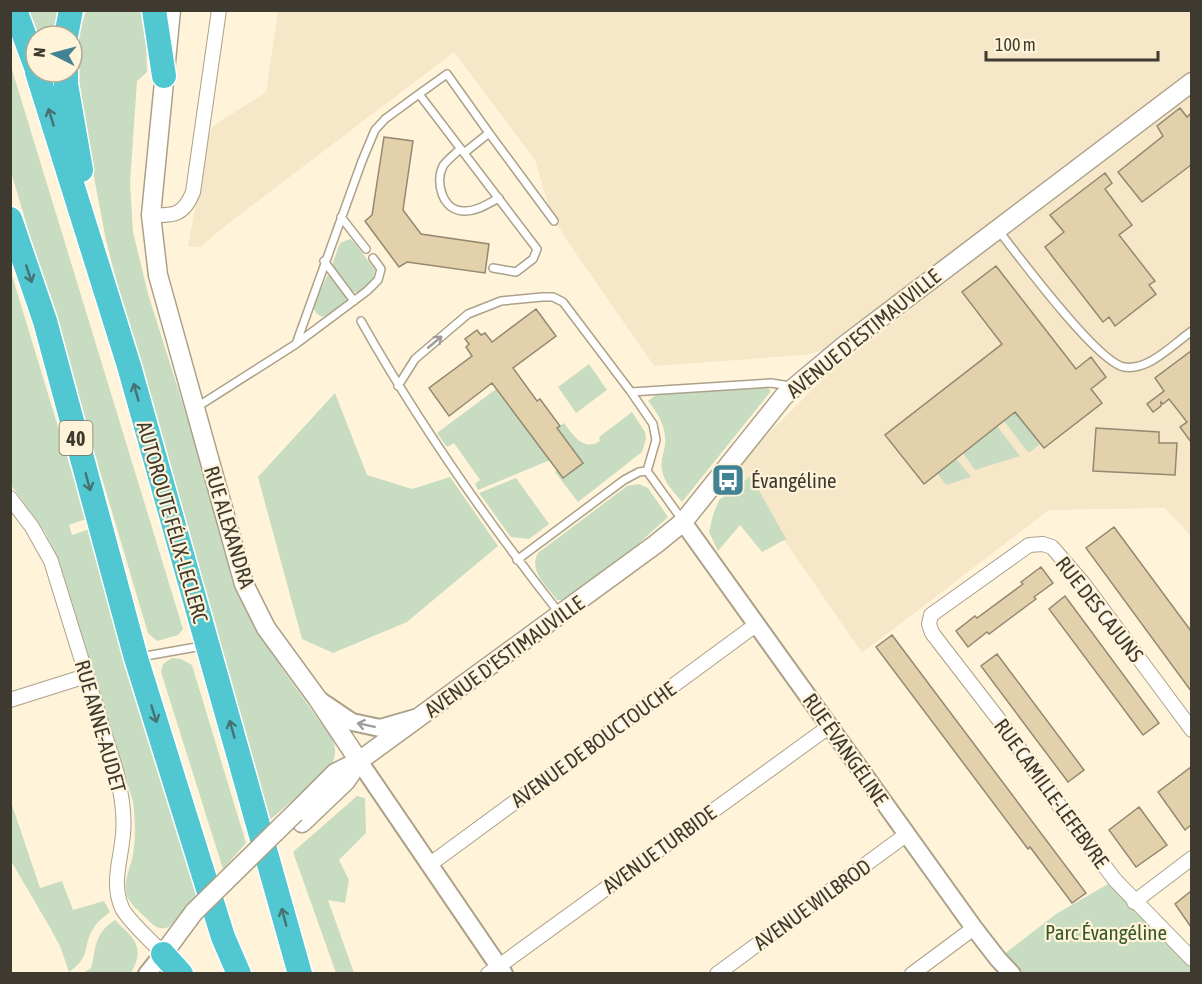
<svg xmlns="http://www.w3.org/2000/svg" width="1202" height="984" viewBox="0 0 1202 984" font-family="'Asap Condensed',sans-serif">
	<style>
		.built { fill: #f5e7c7 }
		.green { fill: #c8dcc1 }
		.building { fill: #e2d1ab; stroke: #938871; stroke-width: 1.5 }
		.lines { fill: none; stroke-linecap: round; stroke-linejoin: round }
		.service-casing { stroke: #aca189; stroke-width: 10 }
		.minor-casing { stroke: #aca189; stroke-width: 16 }
		.tertiary-casing { stroke: #aca189; stroke-width: 20 }
		.secondary-casing { stroke: #aca189; stroke-width: 21 }
		.motorway-casing { stroke: #fff; stroke-width: 27 }
		.service { stroke: #fff; stroke-width: 7 }
		.minor { stroke: #fff; stroke-width: 14 }
		.tertiary { stroke: #fff; stroke-width: 16 }
		.secondary { stroke: #fff; stroke-width: 18 }
		.motorway { stroke: #51c7d2; stroke-width: 24 }
		.secondary-bridge-casing { stroke: #aca189; stroke-width: 21; stroke-linecap: butt }
		.secondary-bridge { stroke: #fff; stroke-width: 18 }
		.oneway { stroke: #467271 }
		.oneway2 { stroke: #9e9c98 }
		.labels { text-anchor: middle; dominant-baseline: central; stroke-width: 4.5; stroke-linejoin: round; paint-order: stroke }
		.shield { fill: #fff4da; stroke: #787263; stroke-width: 1.5 }
		.shield-label { font-size: 20px; font-weight: bold; fill: #3e3a30 }
		.street-label { font-size: 21px; fill: #3e3a30; stroke: #fff4da }
		.poi-label { font-size: 21px; fill: #3e3a30; stroke: #fff4da; text-anchor: start }
		.park-label { font-size: 21px; fill: #375929; stroke: #fff4da }
	</style>
	<rect width="100%" height="100%" fill="#fff4da"/>
	<path class="built" d="M278,11H1191V82L845,345L804,355L654,366L566,239L551,214L535,160L454,52L225,226L200,247L188,246L209,134L213,126L266,92Z
		M1191,94V536L1165,508L1049,510L862,653L760,505L738,469L766,436L832,370Z"/>
	<path class="green" d="M22,11H63L60,36H36Z
		M86,11H145L147,72L137,81L130,183L133,232L148,294L240,585L261,636L281,667L333,740C336,750 336,757 331,766L270,820L144,390L106,240L77,88L74,59L80,28Z
		M10,63L183,629L178,635L157,641L148,633L11,172Z
		M350,239L354,242L375,270L372,282L359,293L352,291L332,265L340,243Z
		M10,269L86,519L69,525L72,535L89,529L204,888L169,927C158,931 153,925 145,917C139,911 130,904 127,896C122,881 131,868 133,854C136,836 135,820 133,802L59,560L45,532L11,485Z
		M327,276H332L348,297V301L329,315L322,317L316,313L313,307Z
		M589,364L607,390L576,413L558,387Z
		M766,386L771,391L682,502C674,492 663,482 662,469C660,461 664,453 665,445C667,428 658,413 648,401L656,395L666,392Z
		M496,389L550,460L478,490L475,484L480,480L454,443L447,447L437,433Z
		M335,393L367,475L412,489L450,477L498,546L407,622L333,653L302,639L258,477Z
		M632,412L645,432L646,439L642,452L578,502L555,472L557,470L563,478L557,428L564,423C573,435 584,452 600,441L599,437Z
		M1015,412L1040,444L1030,452L1027,451L1004,421Z
		M997,426L1020,456L975,470L963,453Z
		M956,458L971,477L946,485L937,473Z
		M751,476L786,539L762,552L740,525L718,551L709,532L713,515L719,500Z
		M516,478L549,524L529,539L511,537L479,493Z
		M639,484L648,488L668,517L637,545L563,600H557C547,586 528,571 538,553L627,486Z
		M172,658L181,659L192,665L246,843L223,869L161,672L163,664Z
		M357,796L365,798L366,833L339,860L349,880L345,903L328,900L354,973H336L293,852Z
		M10,799L40,888L62,881L73,910L104,901L110,912C105,916 98,921 95,926C81,946 93,955 69,972L60,946L49,926L11,861Z
		M1115,880L1191,959V973H1012L998,959L1056,914Z
		M115,920C134,939 146,946 131,973H83L91,968C97,946 93,935 115,920Z"/>
	<path class="building" d="M1180,108L1187,117L1191,113V165L1142,202L1118,172L1163,136L1157,126Z
		M384,137L413,141L403,210L421,234L489,244L485,273L407,262L399,267L365,221L372,215Z
		M1105,173L1112,183L1105,189L1132,225L1119,235L1155,281L1149,285L1156,294L1115,326L1109,317L1103,322L1045,247L1064,232L1050,215Z
		M996,266L1076,369L1091,357L1106,377L1091,389L1102,403L1044,448L1015,412L924,484L885,435L1002,344L962,292Z
		M536,309L556,336L513,368L537,401L540,399L560,426L557,428L583,463L563,478L492,383L449,416L429,388L472,356L466,347L469,344L465,339L477,330L481,335L485,333L492,342Z
		M1191,351V442L1180,427L1187,422L1169,399L1163,404L1161,402V406L1153,412L1147,404L1164,391L1155,378Z
		M1096,428L1159,432V443H1177L1175,475L1093,471Z
		M1114,527L1191,631V691L1086,548Z
		M1041,567L1053,583L1034,597L1036,599L989,634L987,632L968,647L956,631L975,616L977,618L1023,584L1021,582Z
		M1065,596L1159,723L1143,735L1049,609Z
		M892,635L1086,893L1072,903L1030,847L1028,849L876,647Z
		M997,654L1084,770L1068,782L981,666Z
		M1191,767V825L1185,830L1158,792Z
		M1139,807L1167,845L1136,867L1109,830Z
		M1191,891V927L1175,904Z"/>
	<g class="lines">
		<g class="service-casing">
			<path id="service" d="M419,94L447,74L489,133
				M460,149C455,154 447,160 443,166C435,182 442,210 463,211C476,212 487,204 499,198
				M464,153L489,133L554,221
				M341,217L366,249
				M999,231C1019,257 1097,362 1124,367C1149,371 1173,344 1192,331
				M324,261L354,301
				M361,321C419,424 487,521 560,614
				M296,344L362,161L375,130L385,119L419,94L537,249L533,259L516,272L493,268
				M398,386L415,359L468,314L501,301L542,297H553L563,302L631,392L653,424L656,440L647,471L683,521
				M631,392L771,383L790,386
				M197,407L296,344L367,291L378,280L381,269L373,258
				M517,560L624,480L639,472L647,471
				M140,657L202,646"/>
		</g>
		<g class="minor-casing">
			<path id="minor" d="M151,215C174,216 184,215 193,192L219,10
				M10,498L32,527L51,561L117,774C121,794 125,814 123,834C121,860 111,883 122,908C128,921 153,942 163,954
				M10,700L86,676
				M1192,730L1083,583L1052,547L1043,544L1029,545L931,615L929,624L932,633L1003,725L1063,811L1115,880L1192,959
				M429,865L757,624
				M1134,902L1192,858
				M488,974L830,726
				M717,974L907,834
				M912,974L974,928"/>
		</g>
		<g class="tertiary-casing">
			<path id="tertiary" d="M683,522L974,928L998,959L1012,974
				M321,701L352,722L380,728L415,718
				M359,761L504,974
				M147,974L163,954"/>
		</g>
		<g class="secondary-casing">
			<path id="secondary" d="M171,10L151,215L158,275L244,584L266,628L317,698L359,761
				M295,813L335,773L359,761L656,544L683,522L784,396L845,345L1192,82
				M302,823L346,781L358,763
				M163,954L194,912"/>
		</g>
		<g class="motorway-casing">
			<path id="motorway" d="M15,10L36,67
				M154,10L164,76
				M66,36L71,10
				M37,72L129,366L300,974
				M66,72V84L81,170
				M10,219L45,321L136,658L223,937L239,974
				M163,954L181,974"/>
		</g>
		<use href="#service" class="service"/>
		<use href="#minor" class="minor"/>
		<use href="#tertiary" class="tertiary"/>
		<use href="#secondary" class="secondary"/>
		<use href="#motorway" class="motorway"/>
		<g class="secondary-bridge-casing">
			<path id="secondary-bridge" d="M194,912L295,813"/>
		</g>
		<use href="#secondary-bridge" class="secondary-bridge"/>
	</g>
	<defs><path id="oneway-shaft" d="M-6 0H5M1.5-3L5.5 0L1.5 3" fill="none" stroke-width="1.6" stroke-linecap="round" stroke-linejoin="round" transform="scale(1.5)"/></defs>
	<g class="oneway">
		<use href="#oneway-shaft" transform="translate(51 117) rotate(-107)"/>
		<use href="#oneway-shaft" transform="translate(29 274) rotate(72)"/>
		<use href="#oneway-shaft" transform="translate(136 392) rotate(-106)"/>
		<use href="#oneway-shaft" transform="translate(88 482) rotate(75)"/>
		<use href="#oneway-shaft" transform="translate(154 714) rotate(73)"/>
		<use href="#oneway-shaft" transform="translate(232 729) rotate(-106)"/>
		<use href="#oneway-shaft" transform="translate(284 917) rotate(-105)"/>
	</g>
	<g class="oneway2">
		<use href="#oneway-shaft" transform="translate(435 342) rotate(-40)"/>
		<use href="#oneway-shaft" transform="translate(366 725) rotate(-168)"/>
	</g>
	<defs>
		<g id="bus-square" transform="scale(1.725)"><rect x="-9" y="-9" width="18" height="18" rx="4" fill="#418394" stroke="#fff4da"/><path d="M-5-6H5V4H4V6H2V4H-2V6H-4V4H-5ZM-3.5-4V0h7V-4ZM-3.5 1.2v1.5H-2V1.2ZM2 1.2v1.5H3.5V1.2Z" fill="#fff"/></g>
	</defs>
	<g fill-rule="evenodd">
		<use href="#bus-square" x="728" y="480"/>
	</g>
	<g class="labels">
		<rect class="shield" x="59.5" y="421" width="33" height="34" rx="4.5"/>
		<g class="shield-label">
			<text x="76" y="438">40</text>
		</g>
		<g class="street-label">
			<text transform="translate(863 333) rotate(-39)">AVENUE D'ESTIMAUVILLE</text>
			<text transform="translate(173 522) rotate(74)">AUTOROUTE FÉLIX-LECLERC</text>
			<text transform="translate(230 527) rotate(73)">RUE ALEXANDRA</text>
			<text transform="translate(1100 609) rotate(52)">RUE DES CAJUNS</text>
			<text transform="translate(504 656) rotate(-36)">AVENUE D'ESTIMAUVILLE</text>
			<text transform="translate(101 726) rotate(74)">RUE ANNE-AUDET</text>
			<text transform="translate(593 744) rotate(-36)">AVENUE DE BOUCTOUCHE</text>
			<text transform="translate(846 749) rotate(55)">RUE ÉVANGÉLINE</text>
			<text transform="translate(1052 793) rotate(54)">RUE CAMILLE-LEFEBVRE</text>
			<text transform="translate(659 849) rotate(-36)">AVENUE TURBIDE</text>
			<text transform="translate(812 904) rotate(-36)">AVENUE WILBROD</text>
		</g>
		<g class="poi-label">
			<text x="751" y="480">Évangéline</text>
		</g>
		<g class="park-label">
			<text x="1106" y="932">Parc Évangéline</text>
		</g>
	</g>
	<rect width="1202" height="984" fill="none" stroke="#3e3a30" stroke-width="24"/>
	<g transform="translate(54 54) rotate(276)"><circle r="28" fill="#fff4da" stroke="#b2aa96" stroke-width="1.5"/>
	<path d="M0-4.5L10 22L0 15L-10 22Z" fill="#418394"/>
	<text y="-9" font-size="16" font-weight="bold" text-anchor="middle" fill="#3e3a30">N</text>
	</g>
	<path d="M986 51v9h172v-9" fill="none" stroke="#3e3a30" stroke-width="3"/>
	<text x="995" y="51" font-size="18" fill="#3e3a30" stroke="#fff4da" stroke-width="4.5" paint-order="stroke">100 m</text>
</svg>
